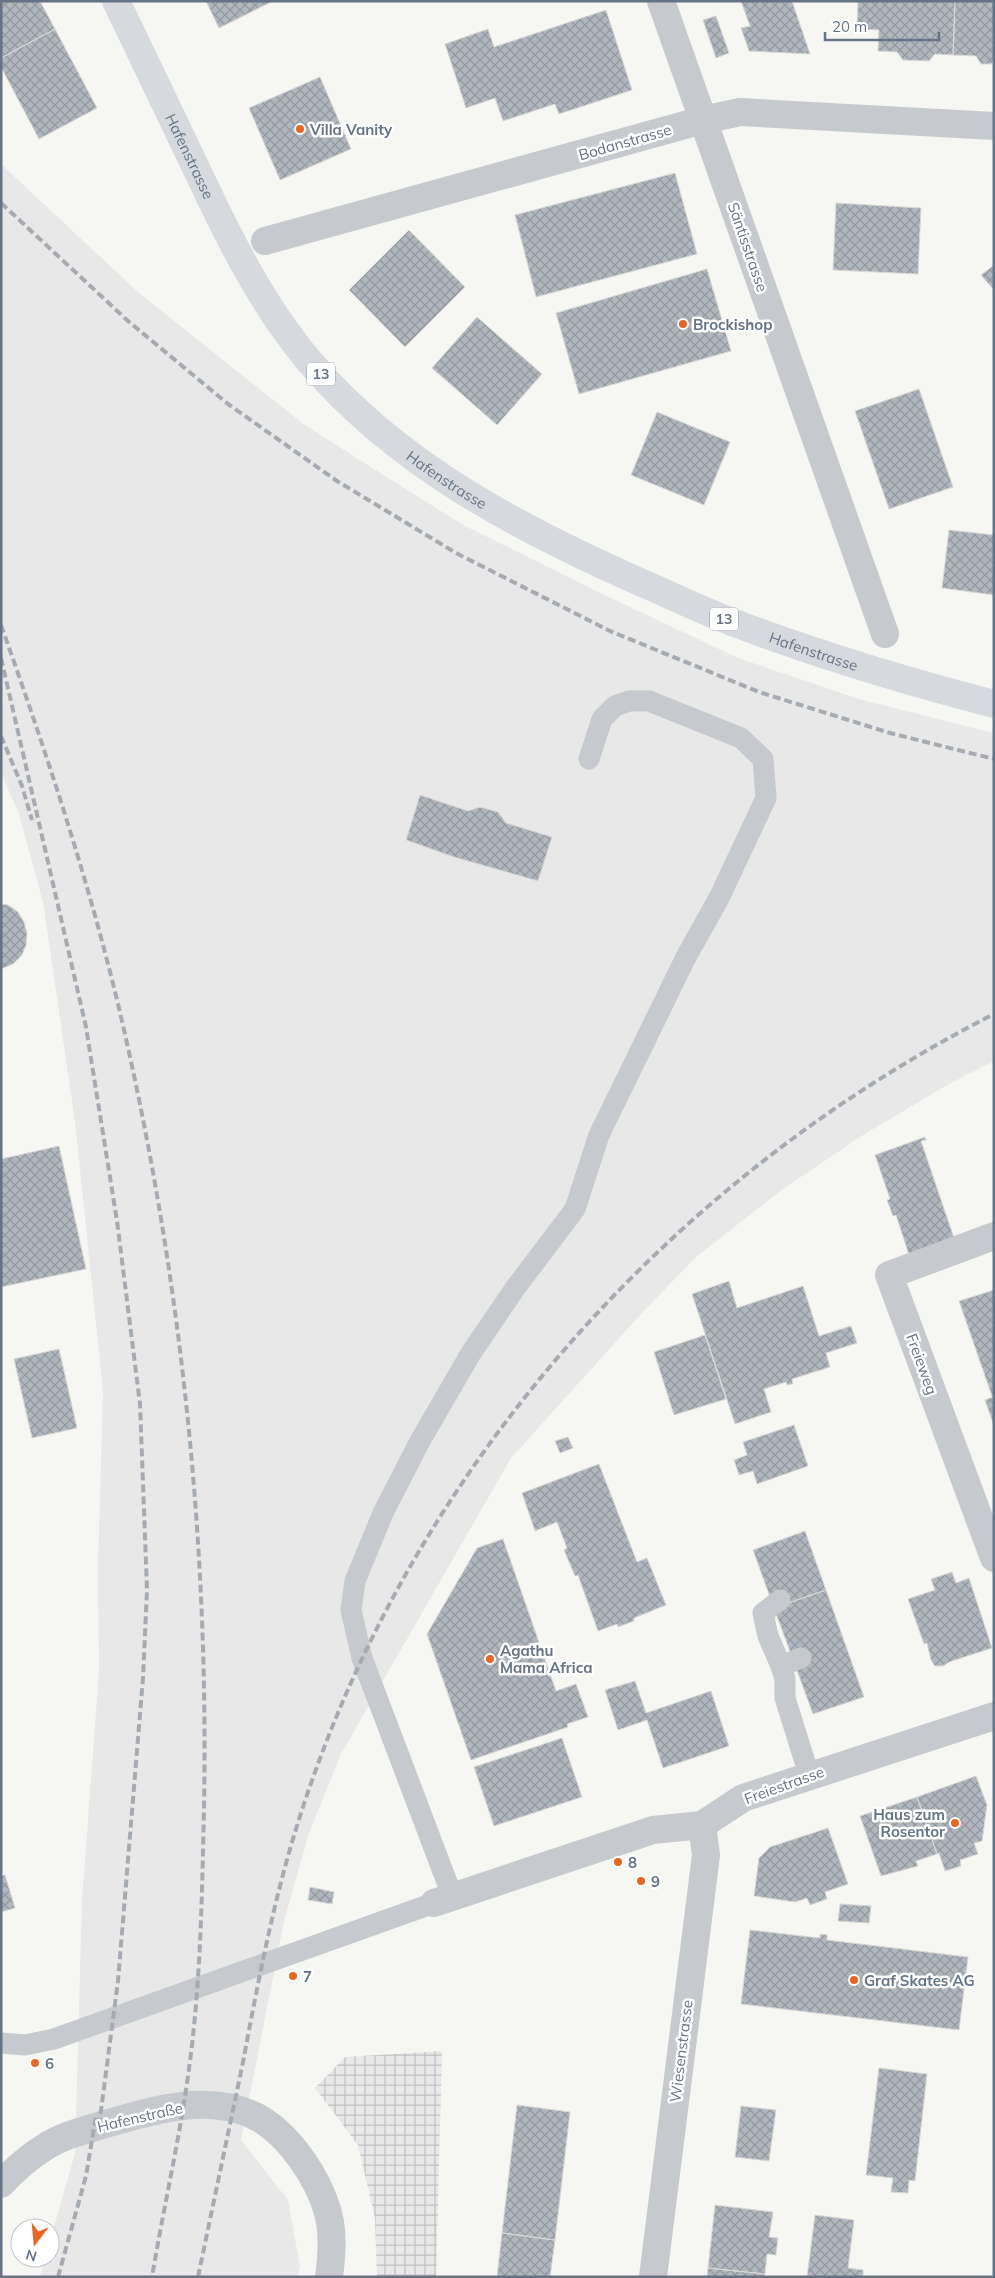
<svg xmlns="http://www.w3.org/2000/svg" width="995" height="2278" viewBox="0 0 995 2278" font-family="Mulish,sans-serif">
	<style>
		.built { fill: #e7e8e7 }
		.industrial { fill: url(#industrial-grid) }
		.building { fill: url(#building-cross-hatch); stroke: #d8d8d6 }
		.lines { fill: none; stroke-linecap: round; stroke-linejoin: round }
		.lane { stroke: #c6c9cd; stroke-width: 21 }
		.street { stroke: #c6c9cd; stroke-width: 28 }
		.primary { stroke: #d6dadf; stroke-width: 28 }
		.rail { stroke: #a6abb2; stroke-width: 4; stroke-dasharray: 8 4; stroke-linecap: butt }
		.poi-dot { fill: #ea6520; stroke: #fff; stroke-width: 2 }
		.labels { text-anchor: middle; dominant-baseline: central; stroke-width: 5; stroke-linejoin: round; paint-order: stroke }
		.shield { fill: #fff; stroke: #929daa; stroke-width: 1 }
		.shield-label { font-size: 14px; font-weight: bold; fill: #647386 }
		.poi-label { font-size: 15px; font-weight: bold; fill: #647386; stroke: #fff; text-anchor: start }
		.street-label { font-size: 15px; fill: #647386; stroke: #fff }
	</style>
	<defs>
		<pattern id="industrial-grid" width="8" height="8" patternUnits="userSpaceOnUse" patternTransform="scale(1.25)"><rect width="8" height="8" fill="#e7e8e7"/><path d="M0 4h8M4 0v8" fill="none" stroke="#bfc0c1"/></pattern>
		<pattern id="building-cross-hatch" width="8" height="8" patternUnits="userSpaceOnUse" patternTransform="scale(1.25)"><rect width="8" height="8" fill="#b1b7be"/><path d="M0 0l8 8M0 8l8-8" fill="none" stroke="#9499a0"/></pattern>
	</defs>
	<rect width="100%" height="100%" fill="#f6f7f3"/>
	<path class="built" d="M1,164L139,293L306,426L463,525L596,591L738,658L859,699L994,733V1061L949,1084L863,1135L783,1189L696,1257L640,1315L511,1458L341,1754L309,1833L284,1921L241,2140L288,2200L300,2267L297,2277H40L45,2258H50V2241L75,2153L82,1901L99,1671L98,1567L103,1391L75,1121L43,902L19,814L1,773Z"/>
	<path class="industrial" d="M442,2051L436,2277H377L375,2218L358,2145L315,2088L345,2057Z"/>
	<path class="building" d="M1,1H40L55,29L1,58Z
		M206,1H273L219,28Z
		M741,1H792L810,54L749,51L741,28L750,26Z
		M858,1H955L953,55L935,54L929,61L903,60L897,52L878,51L879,30L857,29Z
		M955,1H994V61L991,64H981L976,56L953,55Z
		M606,10L632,90L559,114L555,104L503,121L495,98L466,108L445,44L488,29L494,47Z
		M716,16L729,53L716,58L703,20Z
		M55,29L97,108L39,139L1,67V58Z
		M320,77L351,149L280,180L249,108Z
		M675,173L697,254L536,297L515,215Z
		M836,203L921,208L918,274L833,270Z
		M409,230L465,287L405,347L349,290Z
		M994,265V290L981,275Z
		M707,269L731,351L579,394L556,313Z
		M477,317L542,374L497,425L432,368Z
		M919,389L953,487L889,509L855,411Z
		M657,412L730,442L704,505L631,475Z
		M949,530L994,535V595L942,588Z
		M420,795L468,811L480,807L498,812L506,823L552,837L538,881L454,857L406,840Z
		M1,904L8,905L18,912L24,922L27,933L26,945L22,955L13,964L1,969Z
		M925,1137L926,1140L921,1141L955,1241L910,1258L896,1215L893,1216L887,1200L890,1199L875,1155Z
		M59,1146L86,1269L1,1287V1159Z
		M729,1281L737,1308L803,1286L819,1336L851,1326L857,1343L826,1353L830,1367L792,1379L793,1384L787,1385L786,1382L764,1389L771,1412L735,1424L692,1294Z
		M994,1290V1399H993L959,1301Z
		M705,1335L726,1399L674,1415L654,1352Z
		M59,1349L77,1428L32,1438L14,1359Z
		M993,1397L994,1399V1426L985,1400Z
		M794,1425L808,1466L757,1484L753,1471L739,1475L734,1460L747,1455L743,1442Z
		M568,1437L573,1448L560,1453L555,1441Z
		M599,1464L637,1562L647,1558L666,1605L634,1618V1621L618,1627L617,1624L598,1631L578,1575L575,1576L564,1550L567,1548L557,1522L535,1531L522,1493Z
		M805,1531L826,1590L782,1605L770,1597L753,1550Z
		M503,1539L556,1691L576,1684L588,1717L567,1724L568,1727L471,1760L427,1634L477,1548Z
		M952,1572L956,1583L969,1578L992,1648L949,1662L943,1666H935L931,1660L927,1643L924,1644L908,1599L935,1590L931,1579Z
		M826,1590L864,1697L813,1714L774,1608Z
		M635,1681L646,1713L711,1691L729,1746L663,1768L647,1720L618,1730L605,1690Z
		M562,1738L582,1797L494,1826L474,1767Z
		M976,1776L987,1805L982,1841L974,1843L978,1854L960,1860L961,1866L945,1871L939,1853L937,1854L917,1797Z
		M917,1797L937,1854L916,1861L918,1866L881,1876L860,1816Z
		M828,1828L848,1884L825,1892L827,1899L810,1905L807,1898L795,1902L754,1896L759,1858L770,1847Z
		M5,1875L15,1908L1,1912V1876Z
		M310,1887L334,1892L332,1904L308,1900Z
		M840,1904L871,1906L869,1923L838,1921Z
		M750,1930L820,1938V1934L827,1935V1940L968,1957L959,2030L741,2004Z
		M879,2068L927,2074L915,2181L909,2180L908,2193L891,2192L893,2178L866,2175Z
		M517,2105L570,2112L555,2240L502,2233Z
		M741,2106L776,2110L769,2161L735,2157Z
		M715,2205L773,2212L769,2237L778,2238L776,2255L767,2254L765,2274L708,2268Z
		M815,2215L854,2220L848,2268L863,2270V2277H807Z
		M502,2233L555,2240L550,2277H497Z
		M708,2268L765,2274L764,2277H707Z"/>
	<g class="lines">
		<path class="lane" d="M780,1600L763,1613L768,1636L781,1666
			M801,1658L781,1666L785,1679V1698L809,1775
			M453,1898L362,1658L351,1610L355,1581L383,1513L420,1441L471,1353L516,1287L575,1209L599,1135L686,957L719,898L766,798L763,759L741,738L649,701H629L615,706L602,719L589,759
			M1,2043L25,2045L54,2039L434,1903"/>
		<path class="street" d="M661,1L885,634
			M265,241L703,120L740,112L994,126
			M994,1236L889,1275L994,1558
			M434,1903L653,1830L702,1825L743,1798L994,1716
			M1,2184C14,2170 29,2157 45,2147C62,2136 82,2131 102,2125C150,2111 209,2092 257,2117C279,2129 297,2151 310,2172C332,2209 335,2233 329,2277
			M653,2277L706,1855L702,1825"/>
		<path class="primary" id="s1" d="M116,1C143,57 169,112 196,168C228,236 261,304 310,362C396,464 520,529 640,582C670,595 701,610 732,622C818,655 905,681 994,704"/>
		<path class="rail" d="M1,203L128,321L228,404L337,481L456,553L610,631L759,692L890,733L994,759
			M1,625C45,749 87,875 118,1004C180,1267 209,1538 204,1808C202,1892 201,1977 190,2061C181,2133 164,2205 152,2277
			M1,658L86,1027L117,1221L140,1404L147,1590L143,1678L118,1981L99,2126
			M1,736L22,786L32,820
			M58,2277L86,2176L96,2116
			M198,2277C213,2205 228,2134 243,2062C259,1977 275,1892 302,1810C414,1465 672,1178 994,1014"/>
	</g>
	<g class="poi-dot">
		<circle cx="300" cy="129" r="5"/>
		<circle cx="683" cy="324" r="5"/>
		<circle cx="490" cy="1659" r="5"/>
		<circle cx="955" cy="1823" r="5"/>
		<circle cx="618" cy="1862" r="5"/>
		<circle cx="641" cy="1881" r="5"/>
		<circle cx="293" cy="1976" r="5"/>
		<circle cx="854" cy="1980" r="5"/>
		<circle cx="35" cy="2063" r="5"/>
	</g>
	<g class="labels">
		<g class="shield">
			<rect x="307" y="362.5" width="28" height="23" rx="4"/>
			<rect x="710" y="607.5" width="28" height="23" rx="4"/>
		</g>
		<g class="shield-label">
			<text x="321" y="374">13</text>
			<text x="724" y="619">13</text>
		</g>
		<g class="poi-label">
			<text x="310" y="129">Villa Vanity</text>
			<text x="693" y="324">Brockishop</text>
			<text x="500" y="1650">Agathu<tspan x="500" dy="17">Mama Africa</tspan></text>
			<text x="945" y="1814" text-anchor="end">Haus zum<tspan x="945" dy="17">Rosentor</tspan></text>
			<text x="628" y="1862">8</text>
			<text x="651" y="1881">9</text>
			<text x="303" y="1976">7</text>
			<text x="864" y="1980">Graf Skates AG</text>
			<text x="45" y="2063">6</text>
		</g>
		<g class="street-label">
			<text transform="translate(625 142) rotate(-16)">Bodanstrasse</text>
			<text stroke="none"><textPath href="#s1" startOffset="172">Hafenstrasse</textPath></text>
			<text transform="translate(748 247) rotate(71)">Säntisstrasse</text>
			<text stroke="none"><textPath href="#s1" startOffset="592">Hafenstrasse</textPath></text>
			<text stroke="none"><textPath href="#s1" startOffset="998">Hafenstrasse</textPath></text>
			<text transform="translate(922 1364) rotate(70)">Freieweg</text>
			<text transform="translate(784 1785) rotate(-20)">Freiestrasse</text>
			<text transform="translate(681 2051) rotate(-83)">Wiesenstrasse</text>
			<text transform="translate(140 2117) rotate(-13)">Hafenstraße</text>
		</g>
	</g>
	<rect width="995" height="2278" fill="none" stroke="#647386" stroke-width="5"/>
	<g transform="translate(35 2243) rotate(196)"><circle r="24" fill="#ffffff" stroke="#c1c7cf"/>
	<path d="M0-4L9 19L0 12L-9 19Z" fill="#ea6520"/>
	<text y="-8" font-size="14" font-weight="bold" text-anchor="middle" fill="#647386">N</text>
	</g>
	<path d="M825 32v8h114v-8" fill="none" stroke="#647386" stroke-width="2.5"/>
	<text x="832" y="32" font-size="15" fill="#647386" stroke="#ffffff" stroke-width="4" paint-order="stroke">20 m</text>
</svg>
